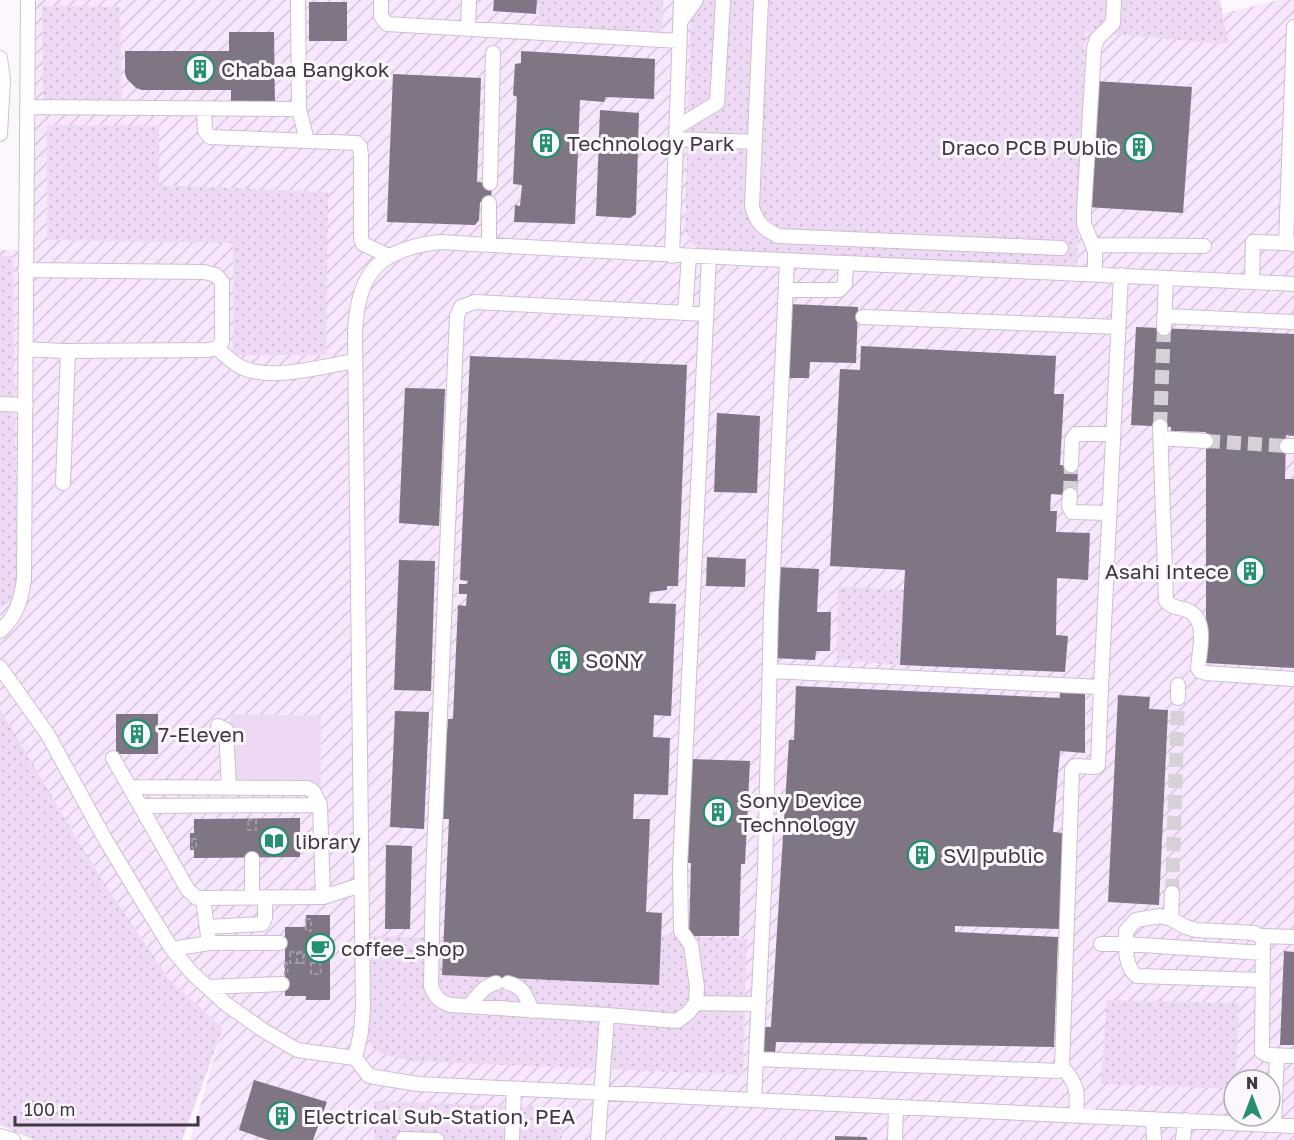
<svg xmlns="http://www.w3.org/2000/svg" width="1294" height="1140" viewBox="0 0 1294 1140" font-family="'Golos Text',sans-serif">
	<style>
		.industrial { fill: url(#industrial-furrows); fill-rule: evenodd }
		.grass { fill: url(#grass-dots) }
		.pitch { fill: #eed9f5 }
		.building { fill: #807584 }
		.lines { fill: none; stroke-linecap: round; stroke-linejoin: round }
		.minor-tunnel { stroke: #d6d1d7; stroke-width: 14; stroke-dasharray: 14 7; stroke-linecap: butt }
		.minor-casing { stroke: #ccc0cf; stroke-width: 16 }
		.path { stroke: #a09ba2; stroke-width: 2; stroke-dasharray: 4.5 3; stroke-linecap: butt }
		.minor { stroke: #fff; stroke-width: 14 }
		.labels { text-anchor: middle; dominant-baseline: central; stroke-width: 6; stroke-linejoin: round; paint-order: stroke }
		.poi-label { font-size: 21px; fill: #3f3a41; stroke: #fcf7fd; text-anchor: start }
	</style>
	<defs>
		<pattern id="industrial-furrows" width="10" height="10" patternUnits="userSpaceOnUse" patternTransform="scale(1.5)"><rect width="10" height="10" fill="#f7e6fd"/><path d="M-1 1l2-2M0 10L10 0M9 11l2-2" fill="none" stroke="#d5c6da"/></pattern>
		<pattern id="grass-dots" width="8" height="8" patternUnits="userSpaceOnUse" patternTransform="scale(1.5)"><rect width="8" height="8" fill="#eed9f5"/><path d="M2 2h.1M6 6h.1" fill="none" stroke="#cdbbd3" stroke-width="1.8" stroke-linecap="round"/></pattern>
	</defs>
	<rect width="100%" height="100%" fill="#fcf7fd"/>
	<path class="industrial" d="M23,0H1219L1222,14L1278,0H1294V1140H190L223,1028L169,979L99,875L0,709V250H20ZM1234,1080H1270V1116H1234Z"/>
	<path class="grass" d="M539,0H663L662,32L538,28Z
		M691,0H1220L1228,44L1085,32L1077,267L706,251L692,244L685,229Z
		M42,6L120,7L122,99H43Z
		M47,125L159,126V185L328,192L326,355H233V243L47,240Z
		M0,256H13L17,587L11,602L0,607Z
		M838,587L904,590L900,665L837,660Z
		M0,709L99,875L169,979L223,1028L182,1140H34L0,1125Z
		M661,935L747,939L743,1075L412,1061L386,1055L373,1048L366,1033L367,936L443,938V975L658,985Z
		M1107,1000L1239,1003L1236,1080H1234V1089L1101,1084Z
		M374,1101L564,1108L561,1140H374Z"/>
	<path class="pitch" d="M230,714L321,716V793L230,792Z"/>
	<path class="building" d="M494,0H537L536,14L493,11Z
		M309,2H347V41H309Z
		M229,32H274L275,107H231V90H142L136,88L127,79L125,74V51H229Z
		M521,51L655,59L654,99L606,97L604,102L580,100L575,224L514,222L515,205L520,206L522,185L513,184L517,97L513,95L515,64L521,63Z
		M393,74L481,78L477,182L492,183L491,203L480,202L479,220L475,225L387,222Z
		M1094,81L1192,87L1183,213L1087,207Z
		M600,110L639,113L636,214L630,218L596,216Z
		M789,304L858,307L856,363L810,362L809,378H788Z
		M1136,327L1294,334V436L1286,435L1285,479H1294V668L1206,663V432L1171,431V427L1131,425Z
		M861,346L1056,356L1054,394H1064L1060,465L1078,466L1077,496L1051,494L1050,511H1057L1056,532L1090,533L1088,580L1057,578L1056,635L1068,636L1065,672L900,665L905,570L830,566L840,369L860,370Z
		M470,356L687,365L678,586H667V590L650,592L649,603L676,604L671,716L654,715L653,737L670,738L668,795L634,794L633,819H650L646,912L662,913L659,985L442,975L449,819H439L443,731H447L448,719H453L458,605L466,606L467,594H459V584H467L468,581L460,580Z
		M405,388L445,389L439,526L399,523Z
		M717,413L760,416L757,493L714,492Z
		M707,557L746,559L745,587L706,586Z
		M399,560L435,561L431,691L394,690Z
		M775,567L819,569L817,612H831L830,651H816L815,660L771,658Z
		M796,686L1060,698V693H1085V753L1060,751L1053,832L1063,833L1062,929L955,926V932L1058,937L1054,1047L776,1042L775,1055L761,1054L762,1027H771L789,740H794Z
		M1118,695L1150,697L1149,709L1168,710L1159,905L1108,902Z
		M395,711L429,712L424,829L390,827Z
		M116,714H158V754H116Z
		M689,759L750,761L745,864H741L739,936H689L691,863H687Z
		M300,818V833H304V849H300V857L194,858V850H190V833H194V819Z
		M386,845L412,846L410,929H385Z
		M306,915H330V1000H306V996H285V927H306Z
		M1284,951L1294,952V1045H1280Z
		M254,1080L327,1102L313,1140H268L239,1130Z
		M835,1136L866,1137L868,1140H835Z"/>
	<g class="lines">
		<path class="minor-tunnel" d="M1160,426L1164,328
			M1206,441L1287,446
			M1070,495L1071,465
			M1172,893L1178,698"/>
		<g class="minor-casing">
			<path id="minor" d="M298,0L299,109L307,141
				M381,0V16L387,24L679,41
				M761,0L752,206C756,223 763,228 778,236L1061,248
				M680,22L696,0
				M1294,27L1286,243L1294,244
				M468,28L469,0
				M0,58L3,80L0,134
				M27,107L299,109
				M204,109L205,131L210,137L357,143L360,147L361,156V239L363,244L389,256
				M677,127L717,103L723,0
				M676,139L755,142
				M490,183L493,53
				M489,245V203
				M1094,245L1204,246
				M672,256L681,0
				M25,270L204,272L216,275L222,282V342L217,348L208,350L62,351L26,349
				M1095,273V251L1084,224V210L1094,48L1097,39L1113,23L1114,0
				M1252,282L1253,242L1286,243
				M786,290H839L845,284L846,263
				M685,313L689,256
				M1164,316L1294,322
				M863,317L1118,327
				M1164,328L1166,278
				M217,348C225,355 233,364 243,368C273,381 324,366 355,361
				M0,404L26,405
				M1160,426L1166,601C1171,607 1176,607 1183,609C1209,615 1200,647 1198,668L1200,671L1206,673L1294,679
				M1160,438L1206,441
				M1287,446H1294
				M1071,465L1072,440L1076,434H1113
				M63,483L68,351
				M1070,495L1069,506L1072,512L1109,513
				M0,631C17,616 21,600 24,579L28,0
				M0,667L48,735L105,839L146,907L172,949L192,973L226,1004L263,1030L297,1050L355,1058L369,1076L418,1084L1294,1126
				M1101,687L1121,275
				M1178,698V685
				M218,726L226,730L229,787
				M113,758L188,890L197,898L323,897L361,885
				M130,787L307,788L313,791L320,805L323,897
				M140,806L320,805
				M252,859V897
				M203,899L209,943H280
				M1171,919L1172,893
				M207,927L262,924L265,918V897
				M1262,936L1294,937
				M1101,944H1126L1263,953
				M172,949L209,943
				M1262,980L1137,976C1124,967 1126,945 1126,931L1136,920L1160,916L1171,919L1186,927L1196,930L1255,933L1263,939L1262,1052L1268,1055L1294,1056
				M508,983C524,987 526,996 532,1011
				M207,987L282,984
				M696,1003L759,1004
				M469,1006C477,997 483,986 496,983
				M607,1015L451,1005C440,1002 435,997 431,986L433,877L457,316L461,307L475,302L706,314
				M355,1058L361,1032L363,1008L355,334C357,272 379,249 440,242C724,259 1009,270 1294,284
				M756,1059L1058,1071L1062,1067L1072,770L1075,766L1096,767L1098,765L1101,687L771,671
				M1062,1067C1078,1084 1078,1093 1076,1116
				M754,1100L765,869L771,612L787,261
				M1153,1119L1154,1140
				M1274,1125L1277,1056
				M0,1136L13,1140
				M403,1139L437,1140
				M512,1140L514,1089
				M598,1140L607,1015L677,1021L688,1013L696,1003L697,987L691,945L681,931L680,867L709,257
				M895,1140L896,1107
				M1183,1140L1185,1120"/>
		</g>
		<path class="path" d="M248,820H256V830H248Z
			M298,838H302V847H298Z
			M192,839H196V848H192Z
			M306,919H311V931H306Z
			M290,952H304V963H290Z
			M297,953H303V963H297Z
			M285,963H287L288,974H285Z
			M311,963H320L321,974H311Z"/>
		<use href="#minor" class="minor"/>
	</g>
	<defs>
		<g id="building-ring" transform="scale(1.5)"><circle r="9.5" fill="#fcf7fd" stroke="#249070" stroke-width="1.5"/><path d="M-4-6H4V6H1V3H-1V6H-4ZM-2.5-4.3h1.7v1.8h-1.7ZM.8-4.3h1.7v1.8H.8ZM-2.5-1h1.7V.8h-1.7ZM.8-1h1.7V.8H.8Z" fill="#249070"/></g>
		<g id="library-ring" transform="scale(1.5)"><circle r="9.5" fill="#fcf7fd" stroke="#249070" stroke-width="1.5"/><path d="M-6-4Q-3-5.5-.7-3.5V5Q-3 3-6 4ZM6-4Q3-5.5 .7-3.5V5Q3 3 6 4Z" fill="#249070"/></g>
		<g id="cafe-ring" transform="scale(1.5)"><circle r="9.5" fill="#fcf7fd" stroke="#249070" stroke-width="1.5"/><path d="M-5.5-4.5H6V0H3Q3 3.5 0 3.5H-2.5Q-5.5 3.5-5.5 0ZM3-3.2v2h1.7v-2ZM-6 4.5H4V6H-6Z" fill="#249070"/></g>
	</defs>
	<g fill-rule="evenodd">
		<use href="#building-ring" x="200" y="69"/>
		<use href="#building-ring" x="546" y="143"/>
		<use href="#building-ring" x="1139" y="147"/>
		<use href="#building-ring" x="1250" y="571"/>
		<use href="#building-ring" x="564" y="660"/>
		<use href="#building-ring" x="137" y="734"/>
		<use href="#building-ring" x="718" y="812"/>
		<use href="#library-ring" x="274" y="841"/>
		<use href="#building-ring" x="922" y="855"/>
		<use href="#cafe-ring" x="320" y="948"/>
		<use href="#building-ring" x="282" y="1116"/>
	</g>
	<g class="labels">
		<g class="poi-label">
			<text x="221" y="69">Chabaa Bangkok</text>
			<text x="567" y="143">Technology Park</text>
			<text x="1118" y="147" text-anchor="end">Draco PCB PUblic</text>
			<text x="1229" y="571" text-anchor="end">Asahi Intece</text>
			<text x="585" y="660">SONY</text>
			<text x="158" y="734">7-Eleven</text>
			<text x="739" y="800">Sony Device<tspan x="739" dy="24">Technology</tspan></text>
			<text x="295" y="841">library</text>
			<text x="943" y="855">SVI public</text>
			<text x="341" y="948">coffee_shop</text>
			<text x="303" y="1116">Electrical Sub-Station, PEA</text>
		</g>
	</g>
	<g transform="translate(1252 1098)"><circle r="28" fill="#fcf7fd" stroke="#b0abb2" stroke-width="1.5"/>
	<path d="M0-4.5L10 22L0 15L-10 22Z" fill="#249070"/>
	<text y="-9" font-size="16" font-weight="bold" text-anchor="middle" fill="#3f3a41">N</text>
	</g>
	<path d="M15 1116v9h183v-9" fill="none" stroke="#3f3a41" stroke-width="3"/>
	<text x="24" y="1116" font-size="18" fill="#3f3a41" stroke="#fcf7fd" stroke-width="4.5" paint-order="stroke">100 m</text>
</svg>
